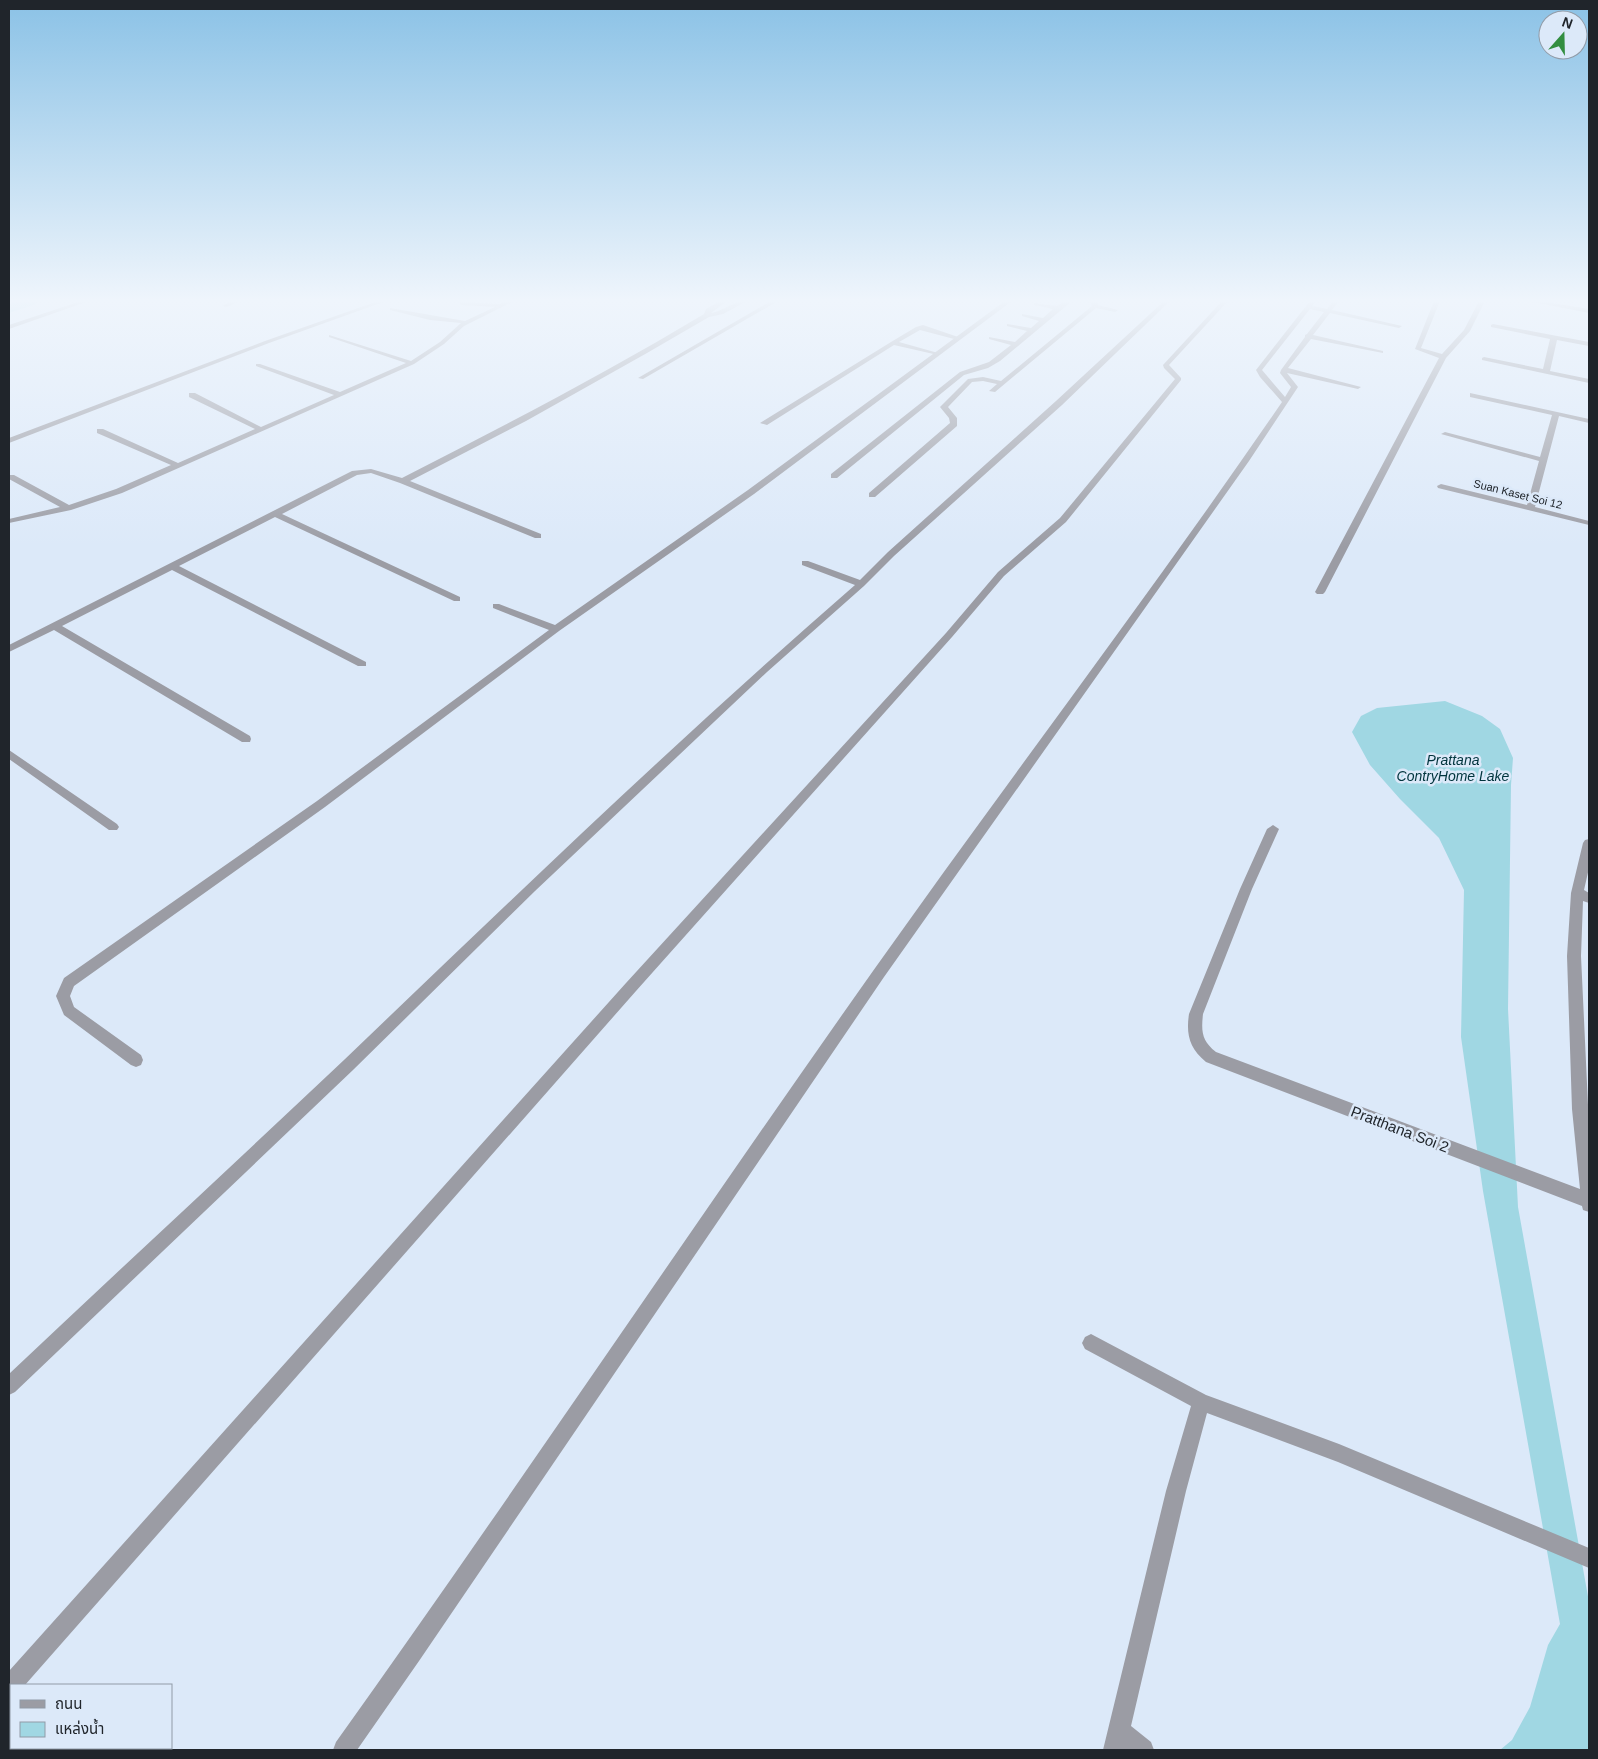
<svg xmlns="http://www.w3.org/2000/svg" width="1598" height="1759" viewBox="0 0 1598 1759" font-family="Helvetica,'Noto Sans Thai',sans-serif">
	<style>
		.water { fill: #a0d7e3 }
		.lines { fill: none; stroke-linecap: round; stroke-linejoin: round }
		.canal { fill: #a0d7e3; fill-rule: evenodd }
		.service { fill: #9b9ca4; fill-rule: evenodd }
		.minor { fill: #9b9ca4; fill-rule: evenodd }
		.tertiary { fill: #9b9ca4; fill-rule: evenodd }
		.labels { text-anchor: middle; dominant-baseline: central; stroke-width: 5; stroke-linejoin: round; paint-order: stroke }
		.far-street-label { font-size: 11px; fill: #20252b; stroke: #dce9f9 }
		.water-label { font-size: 14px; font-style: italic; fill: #00343d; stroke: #dce9f9 }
		.near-street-label { font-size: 15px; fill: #20252b; stroke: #dce9f9 }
	</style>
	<rect width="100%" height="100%" fill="#dce9f9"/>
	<path class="water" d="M1445,701L1482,716L1500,729L1513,758L1511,785L1508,1009L1518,1207L1589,1602V1750H1500L1512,1740L1530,1707L1548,1645L1560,1624L1483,1191L1461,1037L1464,890L1439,838L1400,799L1370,765L1352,732L1361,716L1377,708Z"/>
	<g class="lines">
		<path class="canal" d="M19,301H38L36,304L9,313V304Z"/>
		<path class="service" d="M1065,301H1072L1000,361L988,368L964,375L837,478H831V474L960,372L989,362L1011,345L989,339V337L1015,342L1027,331L1007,326V324L1031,328L1039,321L1022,316V314L1043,318L1053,309L1034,305V303L1057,306Z
			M1434,301H1440L1421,348L1442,354L1464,330L1479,301H1485L1470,331L1446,358L1325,592L1323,594H1317L1315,592L1439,358L1415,349Z
			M923,325L961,338L958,340L920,330L899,342L938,353V355L894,345L767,425L760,423L891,342L916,327Z"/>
		<path class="minor" d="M232,301H240L227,307L222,306Z
			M378,301H386L269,343L9,443V438L265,341Z
			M507,301H514L464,326L444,344L414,364L122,493L71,510L9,523V519L60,507L9,479V475H14L69,505L116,489L171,465L97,433V429H103L178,463L255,429L189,397V393H195L261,427L334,395L256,366V364H260L340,392L406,363L329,337V335L411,361L440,342L461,323L430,320L390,310V308L465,321L495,307L461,305L459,302L500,304Z
			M720,301H727L711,313C724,311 734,300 747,301L723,314L709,317L647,353L526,421L410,481L541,534V538H535L400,483L371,473L357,475L282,514L460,597V601H454L275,517L179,566L366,662V666H358L172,570L62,626L250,736L251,739L250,742H242L54,630L9,652V645L352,471L371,469L402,478C504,426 606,373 704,314L706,309Z
			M771,301H778L643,379L638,378Z
			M1005,301H1012L754,494L559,631L325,807L74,986L70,996L74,1007L141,1055L143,1060L141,1065L136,1067L131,1065L64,1015L56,996L64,978L317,801L549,630L493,608V604H499L555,625L748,490Z
			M1090,301H1096L1098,305L1118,310L1115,312L1096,308L995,392L989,391L997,384L983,381L972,382L948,407L957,418V426L875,497H869V493L950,423L949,418L940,407L968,379L983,377L1001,381L1092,306Z
			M1164,301H1170L1062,405L894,556L864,586L767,672L535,891L353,1070L15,1392L9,1395V1374C120,1269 233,1165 344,1060C512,899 679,738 855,585L802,565V561H808L860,580L888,552L1056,401Z
			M1222,301H1228L1169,365L1181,378V380L1066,522L1004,576L952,637L636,991L25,1685H11V1697L9,1698V1671L626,983L946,633L998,572L1060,518L1175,379L1164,368L1163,365Z
			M1310,301H1316L1312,306L1327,309L1333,301H1339L1332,310L1402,326L1399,328L1330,313L1313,335L1383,351V353L1311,339L1288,368L1361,387L1358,389L1287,373L1298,387L1249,461L884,977L419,1661L357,1750H333L336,1742C518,1487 692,1227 873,971C1008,780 1150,595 1282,402L1260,377L1256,370ZM1310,309L1324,312L1307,334L1305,335V337L1281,370L1280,373L1291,387L1285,397L1262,370Z
			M1528,301H1540L1589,309V313Z
			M1493,324L1589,342V346L1557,340L1550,371L1589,379V383L1482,360V358L1484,357L1543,369L1550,339L1491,327V325Z
			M1470,393L1589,419V423L1559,416L1535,507L1589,521V525L1438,488L1437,486L1441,484L1527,505L1539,461L1441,434L1445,432L1540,457L1552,415L1470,397Z
			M9,750L117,824L119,827L117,830H109L9,759Z
			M1273,825L1279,829L1252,889L1203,1014C1201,1032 1202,1041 1216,1052L1580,1189L1572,1109L1567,956L1571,893L1583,843L1585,840L1589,839V868L1584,890L1589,893V903L1583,901L1581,956L1589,1126V1212L1583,1210L1582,1206L1206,1062C1189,1048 1186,1034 1189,1014L1240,889L1267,829Z
			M1091,1334L1206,1395L1339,1444L1589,1548V1568L1338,1462L1207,1413L1186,1491L1131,1726L1151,1742L1154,1750H1103L1166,1491L1191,1406L1085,1349L1082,1343L1085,1337Z"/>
		<path class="tertiary" d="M81,301H89L9,329V325Z"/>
	</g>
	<linearGradient id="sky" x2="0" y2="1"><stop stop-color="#8bc2e6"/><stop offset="0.55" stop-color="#eff5fc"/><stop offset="1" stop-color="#eff5fc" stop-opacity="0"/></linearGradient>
	<rect width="1598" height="547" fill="url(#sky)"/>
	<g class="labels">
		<g class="far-street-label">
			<text transform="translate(1518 494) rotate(14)">Suan Kaset Soi 12</text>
		</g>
		<g class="water-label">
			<text x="1453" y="760">Prattana<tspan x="1453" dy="16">ContryHome Lake</tspan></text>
		</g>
		<g class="near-street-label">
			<text transform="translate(1400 1129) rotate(21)">Pratthana Soi 2</text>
		</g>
	</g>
	<rect width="1598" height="1759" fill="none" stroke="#20252b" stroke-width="20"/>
	<rect x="10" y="1684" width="162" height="65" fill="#dce9f9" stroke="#919ba7"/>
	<rect x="20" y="1700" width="25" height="8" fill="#9b9ca4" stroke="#919ba7"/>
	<text x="55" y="1709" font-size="15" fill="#20252b">ถนน</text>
	<rect x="20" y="1722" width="25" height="15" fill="#a0d7e3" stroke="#919ba7"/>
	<text x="55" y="1734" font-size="15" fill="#20252b">แหล่งน้ำ</text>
	<g transform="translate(1563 35) rotate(20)"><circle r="24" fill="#dce9f9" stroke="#919ba7"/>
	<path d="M0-4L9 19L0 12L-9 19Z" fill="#328e40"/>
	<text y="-8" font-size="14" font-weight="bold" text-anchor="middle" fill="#20252b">N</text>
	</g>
</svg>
